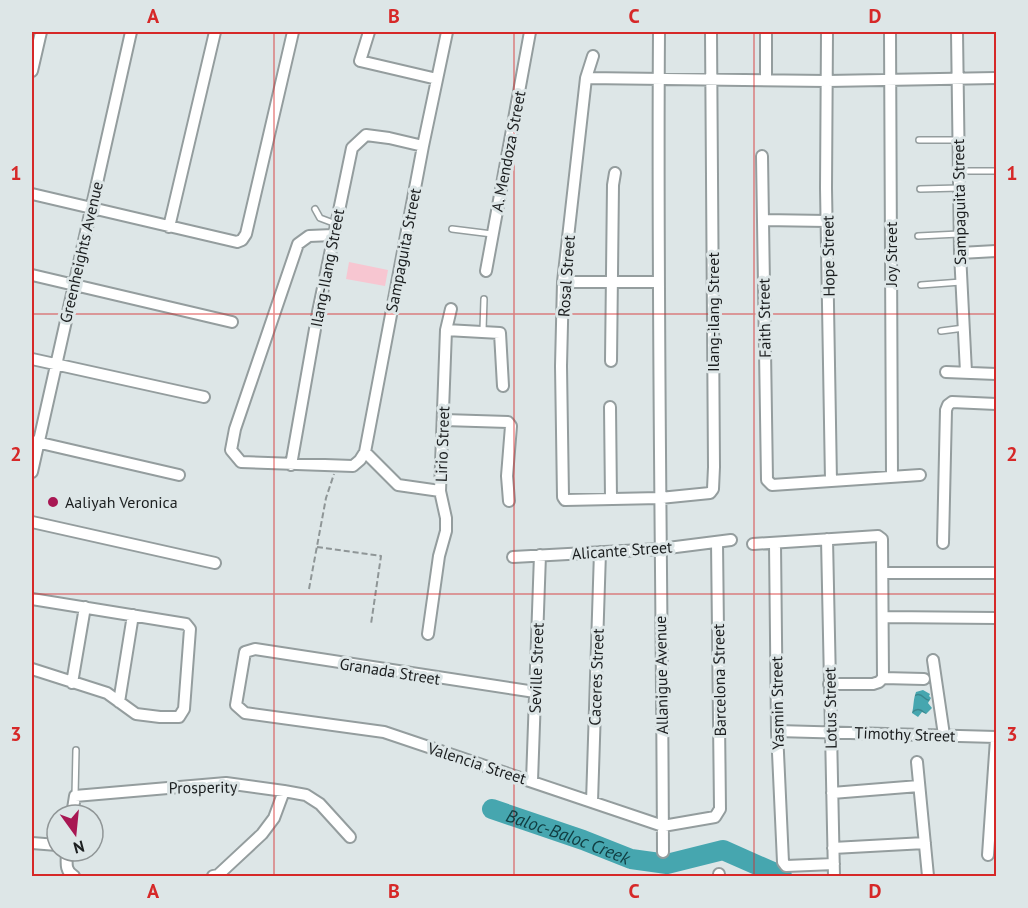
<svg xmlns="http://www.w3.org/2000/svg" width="1028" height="908" viewBox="0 0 1028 908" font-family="'PT Sans',sans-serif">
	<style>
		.park { fill: #f7c6d1 }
		.water { fill: url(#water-waves) }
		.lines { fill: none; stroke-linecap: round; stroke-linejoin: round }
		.river { stroke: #46a6af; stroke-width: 20 }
		.service-casing { stroke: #949d9e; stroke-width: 8 }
		.minor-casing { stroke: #949d9e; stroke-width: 14 }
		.path { stroke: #8f9697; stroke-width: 2; stroke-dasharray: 6 3; stroke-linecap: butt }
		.service { stroke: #fff; stroke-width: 5 }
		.minor { stroke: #fff; stroke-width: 10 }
		.grid { fill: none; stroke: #d62828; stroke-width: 1.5; stroke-opacity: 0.55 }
		.poi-dot { fill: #a81753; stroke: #dde6e7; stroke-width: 2 }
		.labels { text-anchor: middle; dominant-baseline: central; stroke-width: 6; stroke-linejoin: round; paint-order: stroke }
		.street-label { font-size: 16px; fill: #1c1f20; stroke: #dde6e7 }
		.poi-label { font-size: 16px; fill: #1c1f20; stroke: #dde6e7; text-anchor: start }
		.water-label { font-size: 18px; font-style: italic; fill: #103d41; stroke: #dde6e7 }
		.neatline { fill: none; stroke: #d62828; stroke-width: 2 }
		.grid-label { font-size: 20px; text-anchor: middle; font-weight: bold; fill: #d62828 }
	</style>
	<defs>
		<pattern id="water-waves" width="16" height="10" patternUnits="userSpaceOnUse" patternTransform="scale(1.5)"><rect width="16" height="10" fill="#46a6af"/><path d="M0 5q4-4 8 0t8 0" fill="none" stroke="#3a878e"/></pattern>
	</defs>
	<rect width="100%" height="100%" fill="#dde6e7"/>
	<path class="park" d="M349,262L388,270L385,286L346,279Z"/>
	<path class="water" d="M923,690L930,694L929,696L931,698L928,703L932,708L926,714L922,712L918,717L912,713C914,706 913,700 916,692Z"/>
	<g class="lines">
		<path class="river" id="s1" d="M492,809L583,840L631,859L667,864L723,850L782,876"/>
		<g class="service-casing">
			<path id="service" d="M919,140H958
				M959,171H996
				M920,189L959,188
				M315,209L320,218L336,224
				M452,229L492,234
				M918,236L959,234
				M921,285L961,282
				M483,330L484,299
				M941,331L964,328
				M75,796L76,750"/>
		</g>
		<g class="minor-casing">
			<path id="minor" d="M369,32L360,61L437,79
				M659,32C657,305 662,578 663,852
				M766,32V80
				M827,32L826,188L831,481
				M890,32L892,476
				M957,32L960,253L966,372
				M593,56L586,78L563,282L561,366L563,497L565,500L660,498L710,493L713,489L714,467L711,32
				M32,71L41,32
				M586,78L827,81L996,78
				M762,156L767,480L772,485L920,475
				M32,194L237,242L242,240L246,234L293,32
				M763,220L827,221
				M169,227L215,32
				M333,235L309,236L298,244L235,429L231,450L241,462L353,466L360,460L365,452L423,146L447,32
				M960,253L996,251
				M486,271L530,32
				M32,275L232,322
				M563,282H659
				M446,330L500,333L503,386
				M32,359L204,397
				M611,361L613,185L615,173
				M946,372L996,374
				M610,407L611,499
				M444,420L508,422L511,426L507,476L509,501
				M32,441L179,475
				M365,452L398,485L440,491L446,330L451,309
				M291,465L318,312L352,148L366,135L389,138L423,146
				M32,472L131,32
				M32,522L215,563
				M827,539L834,876
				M943,543L946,410L948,405L952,402L996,404
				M753,544L878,536L882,539L883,678L879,682L873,684H829
				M775,544L777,731L783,862L786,866L834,864
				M513,557L660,549L731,540
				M883,573H996
				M32,599L186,624L190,629L184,709L179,717H160L136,714L107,693L32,669
				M883,617L996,618
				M428,634L439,556L446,531V518L440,491
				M933,660L944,735
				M883,678L924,679
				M72,683L85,607
				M535,692L255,649L245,652L236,705L245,713L384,732L663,826L715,817L720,809L717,542
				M119,702L133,615
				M777,731L996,737
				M917,762L928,876
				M532,781L540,555
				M832,793L919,786
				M592,802L600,552
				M72,815L75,796L226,783L284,791L306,795L320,804L350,837
				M32,843L57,845
				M833,848L925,843
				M67,851C67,861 64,871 74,876
				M988,855L996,739
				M213,876L218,875L262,834L274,818L284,791
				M719,876V874"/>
		</g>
		<path class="path" d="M317,547L381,556L371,624
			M309,589L326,498L334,474"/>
		<use href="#service" class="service"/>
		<use href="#minor" class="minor"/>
	</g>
	<path class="grid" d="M274,32V876M514,32V876M754,32V876M32,314H996M32,594H996"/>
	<circle class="poi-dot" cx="53" cy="502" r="6"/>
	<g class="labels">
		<g class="street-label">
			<text transform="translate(508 151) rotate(-79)">A. Mendoza Street</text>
			<text transform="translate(959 202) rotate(-91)">Sampaguita Street</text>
			<text transform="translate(403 250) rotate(-79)">Sampaguita Street</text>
			<text transform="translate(81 252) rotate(-77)">Greenheights Avenue</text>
			<text transform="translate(891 254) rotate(-90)">Joy Street</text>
			<text transform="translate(828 256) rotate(-91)">Hope Street</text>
			<text transform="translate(327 268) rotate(-79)">Ilang-Ilang Street</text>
			<text transform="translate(566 276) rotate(-86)">Rosal Street</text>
			<text transform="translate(713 312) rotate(-90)">Ilang-ilang Street</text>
			<text transform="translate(764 318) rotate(-91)">Faith Street</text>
			<text transform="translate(442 444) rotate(-88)">Lirio Street</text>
			<text transform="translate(622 550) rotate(-4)">Alicante Street</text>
			<text transform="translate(536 668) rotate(-88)">Seville Street</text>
			<text transform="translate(390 671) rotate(9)">Granada Street</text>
			<text transform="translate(661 675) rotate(-91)">Allanigue Avenue</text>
			<text transform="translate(596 677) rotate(-88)">Caceres Street</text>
			<text transform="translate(719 680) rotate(-91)">Barcelona Street</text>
			<text transform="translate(777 703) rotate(-91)">Yasmin Street</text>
			<text transform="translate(830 708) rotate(-91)">Lotus Street</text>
			<text transform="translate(905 734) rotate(2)">Timothy Street</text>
			<text transform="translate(477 763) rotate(18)">Valencia Street</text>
			<text transform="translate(203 787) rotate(-1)">Prosperity</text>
		</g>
		<g class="poi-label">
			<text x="65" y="502">Aaliyah Veronica</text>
		</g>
		<g class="water-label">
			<text stroke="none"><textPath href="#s1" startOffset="81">Baloc-Baloc Creek</textPath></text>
		</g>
	</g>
	<rect width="1028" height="908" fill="none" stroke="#dde6e7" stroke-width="66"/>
	<g transform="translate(75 833) rotate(165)"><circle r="28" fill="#dde6e7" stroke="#909697" stroke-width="1.5"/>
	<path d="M0-4.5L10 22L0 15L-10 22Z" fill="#a81753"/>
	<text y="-9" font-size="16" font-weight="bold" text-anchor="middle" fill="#1c1f20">N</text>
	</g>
	<rect x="33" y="33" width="962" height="842" class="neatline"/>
	<g class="grid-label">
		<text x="153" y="23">A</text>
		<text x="394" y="23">B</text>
		<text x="634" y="23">C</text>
		<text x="875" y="23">D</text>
		<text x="16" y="180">1</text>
		<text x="1012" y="180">1</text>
		<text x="16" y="461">2</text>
		<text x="1012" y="461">2</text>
		<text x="16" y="741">3</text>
		<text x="1012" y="741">3</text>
		<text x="153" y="898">A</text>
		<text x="394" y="898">B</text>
		<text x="634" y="898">C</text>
		<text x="875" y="898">D</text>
	</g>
</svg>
